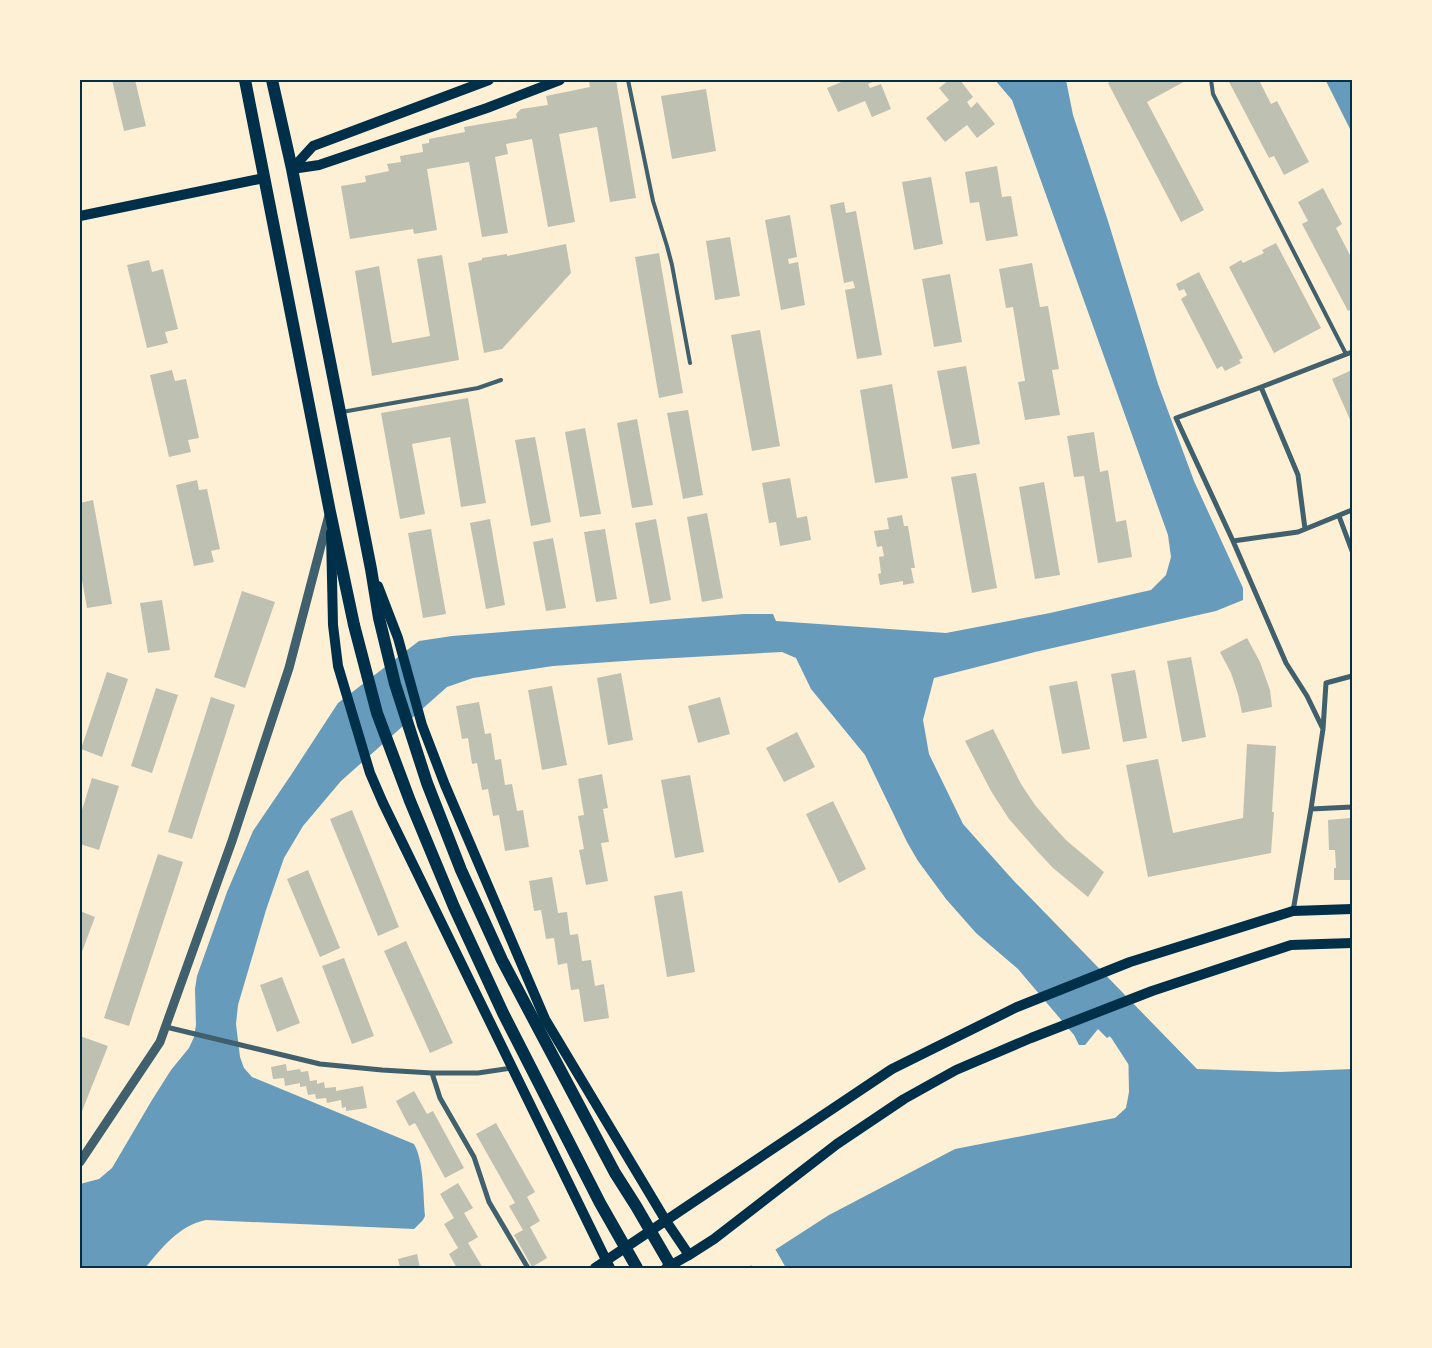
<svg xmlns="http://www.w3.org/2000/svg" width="1432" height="1348" viewBox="0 0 1432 1348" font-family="'Open Sans',sans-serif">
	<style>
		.water { fill: #669bbc }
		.pier { fill: #fdf0d5 }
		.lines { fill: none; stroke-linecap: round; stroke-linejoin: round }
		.canal { stroke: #669bbc; stroke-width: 15 }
		.building { fill: #bec0b2 }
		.service { stroke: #3f606c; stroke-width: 4 }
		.minor { stroke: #3f606c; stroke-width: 5 }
		.tertiary { stroke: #3f606c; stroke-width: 9 }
		.secondary { stroke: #003049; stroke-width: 10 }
		.primary { stroke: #003049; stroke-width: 12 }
		.neatline { fill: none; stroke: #003049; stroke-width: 2 }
	</style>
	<rect width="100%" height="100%" fill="#fdf0d5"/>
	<path class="water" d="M995,80H1066L1073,115L1108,221L1158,384L1194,481L1243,588V600L1216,611L1035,652L934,678L923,720L929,754L963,824L1013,880L1197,1069L1280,1072L1352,1069V1268H747L829,1215L955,1149L1115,1118L1126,1108L1129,1092L1128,1040L1122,1030L1118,1031L1107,1038L1098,1029L1085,1045H1079L1074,1035L1018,969L976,933L946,899L918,861L907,842L865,755L811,689L796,658L782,652L639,660L553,666L473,678L447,687L341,781L303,826L284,858L266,910L238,1005L236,1024L240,1057L244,1068L252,1077L414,1144C424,1161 423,1195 425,1216L423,1220L414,1229L206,1220C179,1225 161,1249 145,1268H80V1184L99,1179L112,1168L152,1100L171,1070L189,1048L194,1037L196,1025L195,989L197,976L227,892L253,831L291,775L338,703L419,641L452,636L541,629L744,614H773L776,621L946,633L1050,613L1151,590L1166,575L1171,557L1168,535L1012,100Z
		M1325,80H1352V133L1327,83Z"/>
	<path class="pier" d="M774,1247L786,1268H753L750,1263Z"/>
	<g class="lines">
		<path class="canal" d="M1102,1017L1117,1033L1139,1067"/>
	</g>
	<path class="building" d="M112,80H135L146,126L124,131Z
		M596,80H616L636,198L610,202L597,127L559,134L575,222L548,227L532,139L506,144L508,154L495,157L508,233L482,237L469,162L427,169L437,230L414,234L413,229L350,239L341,186L366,182L365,176L389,171L387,164L401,162L400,156L423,152L422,144L429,143V139L465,132L464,127L517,118L516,114L521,109L548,105L546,96L590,87L589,81Z
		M846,80H877L868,84L870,88L881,84L891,109L872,117L865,101L838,112L827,88Z
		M949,80H960L973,97L967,102L971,108L977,102L995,124L977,138L967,125L945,142L926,118L949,100L939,88Z
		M1113,80H1187L1147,102L1204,210L1181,222L1108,83Z
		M1228,80H1259L1271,104L1277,101L1309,162L1284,175L1274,156L1269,158Z
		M706,89L716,151L672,159L661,96Z
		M997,166L1002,197L1011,196L1018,236L986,241L979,202L970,203L965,172Z
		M931,177L943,244L914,250L902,182Z
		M1323,188L1342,224L1336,228L1352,259V309L1348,311L1302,224L1308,221L1298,202Z
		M844,202L846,213L856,211L882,355L857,359L845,290L855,288L853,281L844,283L830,205Z
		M790,215L797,257L788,259L789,264L798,262L805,305L781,310L765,220Z
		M730,237L740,296L715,300L706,241Z
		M1276,243L1321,328L1274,353L1229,267L1241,260L1243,263L1264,253L1262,250Z
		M566,244L571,273L502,349L484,353L468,263L482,260V258L507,254V256Z
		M659,253L683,393L659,398L635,257Z
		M442,255L459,360L372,376L355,271L379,266L392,343L430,336L417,259Z
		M149,260L152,272L163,269L178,329L165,332L168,343L147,348L127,265Z
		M1032,263L1040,307L1048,306L1059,369L1052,370L1060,415L1025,420L1018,382L1025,381L1013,307L1006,308L999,269Z
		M1199,272L1243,358L1239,360L1241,363L1225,371L1222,366L1217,369L1181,299L1187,295L1184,289L1179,291L1176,284Z
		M950,274L962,342L934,347L922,279Z
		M760,330L780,446L752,451L731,335Z
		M966,366L980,444L952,449L937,371Z
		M172,370L175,381L186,379L199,438L188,440L191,452L169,457L150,375Z
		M1352,370V424L1332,379Z
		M892,384L908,478L875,483L860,390Z
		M468,398L486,503L461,507L450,437L412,444L425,514L400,519L381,413Z
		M688,410L703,495L683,499L667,413Z
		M637,419L653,505L632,508L617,423Z
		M585,428L601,514L580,517L565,432Z
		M1094,432L1100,472L1108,470L1116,522L1126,520L1132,557L1098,563L1084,476L1074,477L1067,436Z
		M535,437L551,522L531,526L515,440Z
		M976,473L997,588L972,593L951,477Z
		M790,478L797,518L807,516L811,540L780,546L776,522L769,523L762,483Z
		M197,480L199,490L207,489L220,549L211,551L214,562L194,566L176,485Z
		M1044,482L1060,575L1035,579L1019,487Z
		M93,500L112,604L87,608L80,569V503Z
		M707,513L723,598L702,602L687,517Z
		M902,515L904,526H908L915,568H911L914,583L903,585V581L880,585L878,574L881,573L879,557L884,556L882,546L877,547L874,531L889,529L887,518Z
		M490,519L505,605L486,609L470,523Z
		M656,519L671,600L650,604L635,523Z
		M431,529L446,614L423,618L408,533Z
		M605,529L617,599L596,602L584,532Z
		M553,538L566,608L546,611L533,542Z
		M242,591L275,602L245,688L214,677Z
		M162,600L170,650L148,653L140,603Z
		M1247,638L1260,662L1270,690L1272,707L1242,713L1238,694L1231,673L1220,652Z
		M1191,657L1206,737L1182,742L1167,661Z
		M1135,670L1147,738L1123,742L1111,674Z
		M107,672L128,679L102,757L81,749Z
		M621,673L633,740L608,745L597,678Z
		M1077,681L1090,749L1062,754L1049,686Z
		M552,686L567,765L542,770L528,690Z
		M156,688L178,695L152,773L131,766Z
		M211,697L235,705L192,839L168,832Z
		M720,697L730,734L698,743L688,706Z
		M479,702L485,734L491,733L495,760L501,759L505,785L512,784L517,811L523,810L529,847L505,851L499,815L493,816L488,789L482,790L477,763L472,764L468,738L462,739L456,706Z
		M993,729L1021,784L1035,805L1054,827L1067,841L1104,872L1088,897L1053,868L1038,852L1009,819L991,791L965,741Z
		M797,732L815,767L784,782L766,748Z
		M1247,744L1276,746L1272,812H1274L1271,853L1148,877L1126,765L1158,759L1173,833L1243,818Z
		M602,774L608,808L603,809L609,842L601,843L608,881L586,885L579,850L584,849L578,816L584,815L578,779Z
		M690,775L704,852L675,858L661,780Z
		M92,778L119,786L99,850L80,844V816Z
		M833,801L866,869L839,883L806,814Z
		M352,810L399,927L378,936L330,819Z
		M1350,818L1352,880H1334V868H1336L1335,850H1329L1328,820Z
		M158,854L183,862L129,1026L104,1018Z
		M308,870L340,948L320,957L287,879Z
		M552,877L558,913L567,912L570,935L578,934L582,961L591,960L595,986L604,984L609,1018L584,1022L579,989L571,990L567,963L558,965L554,938L546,939L541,910L534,911L529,881Z
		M682,891L695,972L667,977L654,896Z
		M80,911L95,917L80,957Z
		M406,941L453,1043L430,1053L384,951Z
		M344,958L374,1036L352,1044L322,966Z
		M282,977L300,1023L277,1032L260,985Z
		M80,1036L108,1046L80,1116Z
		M286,1064L287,1071L300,1069L301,1072L308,1071L310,1081L317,1080V1084L324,1082L325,1088L336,1087V1091L363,1086L367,1108L346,1111V1107L342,1108L341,1100L327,1103L326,1098L316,1099L315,1094L308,1095L306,1086L300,1087V1083L285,1086L284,1078L273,1079L271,1067Z
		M414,1091L427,1114L433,1111L464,1168L445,1178L415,1123L409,1126L396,1101Z
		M496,1123L535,1192L527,1197L540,1221L530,1227L547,1258L532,1267L514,1235L523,1230L509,1206L515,1203L476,1134Z
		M458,1183L473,1208L464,1213L478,1237L468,1243L483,1268H457L449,1254L458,1248L444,1224L454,1218L440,1194Z
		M417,1254L420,1268H400L398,1259Z"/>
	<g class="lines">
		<path class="service" d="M628,80L653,201L667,246L672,265L690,363
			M1211,80L1213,94L1346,354
			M342,412L478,388L501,380"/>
		<path class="minor" d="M1352,352L1256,389L1176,418L1233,541L1298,532L1352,510
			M1261,387L1298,475L1305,529
			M1339,516L1352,551
			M1233,541L1286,663L1307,696L1322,727
			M1311,809L1352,807
			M1293,911L1311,809L1323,729L1326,683L1352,676
			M166,1027L320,1064L382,1070L432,1073H478L512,1068
			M432,1073L440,1098L474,1157L489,1202L528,1268"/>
		<path class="tertiary" d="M80,1162L160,1042L232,841L289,668L329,515"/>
		<path class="secondary" d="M292,169L319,165L487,108L560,80
			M292,169L313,146L489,80
			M80,216L264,178
			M331,533L333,625L338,666L370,773L383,803L610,1268
			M378,586L398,638L422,725L445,785L545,1019L666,1221L689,1255
			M595,1268L892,1069L1017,1007L1130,962L1293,911L1352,909
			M666,1268L689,1255L714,1239L837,1144L904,1099L956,1070L1031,1038L1152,991L1291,945L1352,943"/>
		<path class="primary" d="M245,80L330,512L354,625L377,713L410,801L454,907L503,1013L600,1203L637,1268
			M272,80L292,169L371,569L379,618L395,684L427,783L461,870L502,960L615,1173L636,1206L672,1268"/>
	</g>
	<rect width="1432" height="1348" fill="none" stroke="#fdf0d5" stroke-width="162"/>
	<rect x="81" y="81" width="1270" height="1186" class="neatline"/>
</svg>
